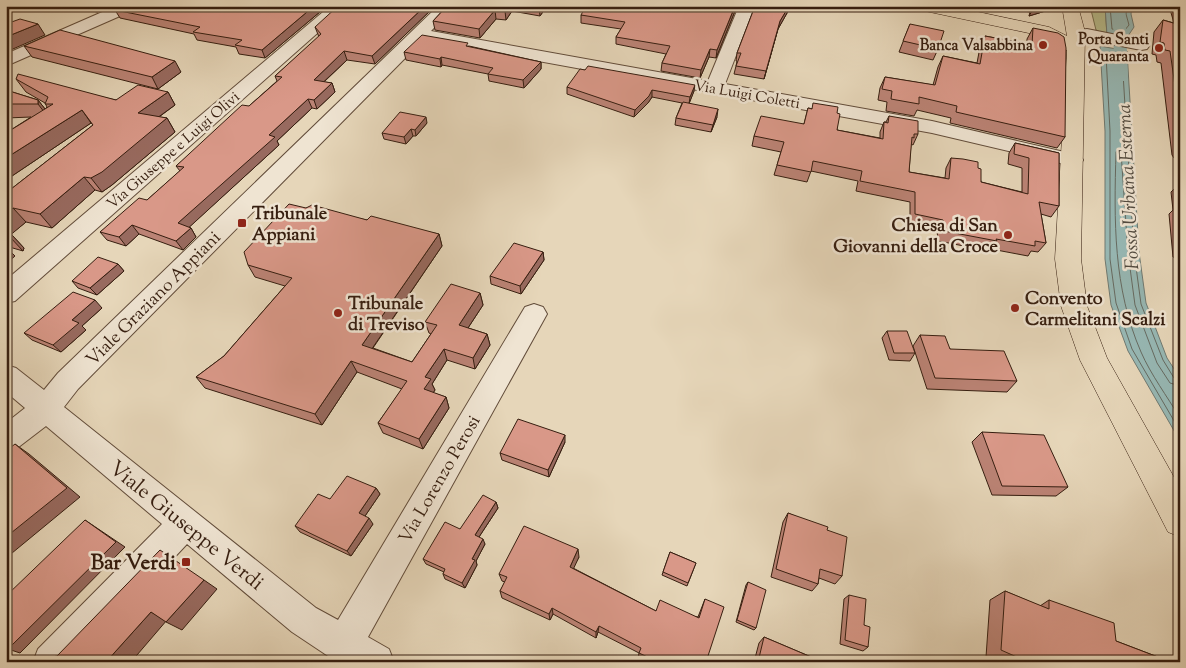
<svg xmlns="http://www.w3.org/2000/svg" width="1186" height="668" font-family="'Sorts Mill Goudy',serif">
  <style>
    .green { fill: #b8bd8d; stroke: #776e4e }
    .water { fill: #97b8b4; stroke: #707a72 }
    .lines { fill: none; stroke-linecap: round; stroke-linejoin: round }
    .shore { stroke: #666b62; stroke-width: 1 }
    .canal { fill: #97b8b4; fill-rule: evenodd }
    .minor-casing { stroke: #624c3a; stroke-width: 2 }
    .major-casing { stroke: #361e10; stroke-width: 1 }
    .minor { fill: #efe4d2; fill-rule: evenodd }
    .major { fill: #e6d6b9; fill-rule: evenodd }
    .wall { fill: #bb8375; stroke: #361e10 }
    .shaded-wall { fill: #986a5f; stroke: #361e10 }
    .building { fill: #d99888; stroke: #361e10 }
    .poi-dot { fill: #8f2418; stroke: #efe4d2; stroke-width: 2 }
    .labels { text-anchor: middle; stroke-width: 5; stroke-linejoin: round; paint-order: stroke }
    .far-poi-label { font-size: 15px; font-weight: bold; fill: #361e10; stroke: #efe4d2; text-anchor: end }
    .far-street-label { font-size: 15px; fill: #361e10; stroke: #efe4d2 }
    .poi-label { font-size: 18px; font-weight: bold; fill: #361e10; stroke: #efe4d2; text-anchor: start }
    .street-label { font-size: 18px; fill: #361e10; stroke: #efe4d2 }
    .water-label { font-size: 19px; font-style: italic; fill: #534c41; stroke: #efe4d2 }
    .near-street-label { font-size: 21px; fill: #361e10; stroke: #efe4d2 }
    .near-poi-label { font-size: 21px; font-weight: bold; fill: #361e10; stroke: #efe4d2; text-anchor: end }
  </style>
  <rect width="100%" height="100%" fill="#e6d6b9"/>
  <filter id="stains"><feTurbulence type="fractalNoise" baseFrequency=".004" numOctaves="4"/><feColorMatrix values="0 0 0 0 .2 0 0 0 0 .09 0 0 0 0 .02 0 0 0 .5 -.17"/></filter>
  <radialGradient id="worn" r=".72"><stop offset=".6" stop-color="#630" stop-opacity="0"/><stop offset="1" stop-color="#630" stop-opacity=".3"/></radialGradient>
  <path class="green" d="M1090,6H1105L1107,35L1096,30Z"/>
  <path class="water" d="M1105,6H1132L1131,14L1134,27L1128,36L1107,35Z
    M1100,46L1127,51L1139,252L1146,303L1167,358L1180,378V441L1128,351L1111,305L1105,259V131Z"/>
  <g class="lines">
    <path class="shore" d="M1110,6L1112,29L1124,31L1129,25L1126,14L1127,6
      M1180,380L1174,378L1163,360L1141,304L1134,252L1122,57L1108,53L1106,55L1110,131V259L1116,303L1132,349L1180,431
      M1180,386L1170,383L1157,363L1135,305L1128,253L1121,152L1118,149L1116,152C1114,220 1113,288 1141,352C1151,375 1167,396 1180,418"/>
    <path class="canal" d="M1113,6H1125L1128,78L1126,81H1116L1114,78Z"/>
    <g class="minor-casing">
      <path id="minor" d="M116,6H138L136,9L6,66V54Z
        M330,6H348L15,301L6,303V280Z
        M438,6H455L431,31L708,81L739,6H755L725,84L932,121L1073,154L1080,155L1083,160L1080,165L1073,166L932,133L423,40L78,389L64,407L316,608L338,620L525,307L534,304L543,307L547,314L368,637L389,649L394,662H341L331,658L292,632L187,544L76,662H33L38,649L162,524L46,426L16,449L6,453V423L25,408L6,392V365L16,368L44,390L58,373Z
        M1087,29L1147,41L1150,45L1147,49L1141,50L1081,38L1079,34L1081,30Z"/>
    </g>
    <g class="major-casing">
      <path id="major" d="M917,6H950L1049,27L1067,36L1062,6H1078L1085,32L1081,259L1087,306L1107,358L1180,488V537L1168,532L1080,360L1061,306L1055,259L1067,50C1057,48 1048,39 1038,35L925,11L919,10Z"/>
    </g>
    <use href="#minor" class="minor"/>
    <use href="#major" class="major"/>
  </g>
  <path class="wall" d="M77,6H111L97,12L79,8Z
    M327,6L265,58L239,54L236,47L197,40L194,34L120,18L115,10Z
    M435,6L375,64L347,60L324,82L332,83L335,92L317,109L312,108L277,141L279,145L189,227L191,228L196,237L183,250L139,234L126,246L107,240L100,232L147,200L180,171L176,166L249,106L277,81L275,76L319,37L315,27Z
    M447,6H547L540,16L512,11L506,20L496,19L480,38L435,30L433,21Z
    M737,6L716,58L709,57L700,78L661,71L662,63L666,54L616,44V37L621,29L581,23V15Z
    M755,6H791L778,29L764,79L734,74L736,66L737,61H736L737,53Z
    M993,6H1053L1052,9L1029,16L1030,12Z
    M1169,6H1180V159L1174,158L1172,155L1161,63L1157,62L1156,55L1152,54L1154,32L1163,20L1174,23Z
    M910,24L938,49L933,60L899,52Z
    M1033,28L1065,137L1057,148L950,123L951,118L917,110L914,116L886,111L887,102L878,100L880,88L885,77L933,85L938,67L943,56L977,63L980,47L985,36L1027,44V39Z
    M24,46L181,72L158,89L32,57Z
    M469,46L541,62V69L524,88L489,81L488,74L442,65L441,67L406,60L404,52Z
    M16,79L116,100L168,92L175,105L159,117L167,118L175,132L112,185L102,192L95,190L52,228L26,222L11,234L24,248L23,251L6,246V193L93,125L91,123L6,180V133L31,117L6,118V90L38,100L45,109L47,107L45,103L26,92Z
    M567,87L694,91L689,103L717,117L711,132L675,125L676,118L682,103L652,97L648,103L634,117L567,94Z
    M808,108L837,113V130L880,138V132L884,122H886L889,116L918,134L913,145L911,144L909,172L945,178L946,168L951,158L978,168L981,182L1022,192V168L1008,164L1009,153L1015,143L1059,153V206L1051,217L1041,214L1046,243L1038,252L1031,251L1028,256L991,249L990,251L938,241L937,230L910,224V202L856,191L858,181L811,171L807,182L774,175L781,152L752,146L754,136L804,124Z
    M427,123L416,136H413L406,144L384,139L382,133Z
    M1180,183V283L1178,259L1173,257L1169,214L1173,210L1171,192Z
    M306,208L367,220L439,234L442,246L373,348L412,362L431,334L429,333L425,322L480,293L483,305L468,328L487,334L490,345L475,369L447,360L432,384L435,390L433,393L446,397L449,408L423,449L383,433L378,423L402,389L357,372L322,425L205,388L196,377L224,356L285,286L255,277L248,265Z
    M543,252L544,260L521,294L491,284L490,276Z
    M118,264L124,271L97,295L78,288L72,281Z
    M102,308L82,326L86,330L61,352L32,340L24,333Z
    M887,331L915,353L910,361L889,360L882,338Z
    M920,335L950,349L1017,381L1007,392L927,389L913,346Z
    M982,432L1068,487L1056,496L992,495L972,442Z
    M565,442L549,477L502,460L500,453Z
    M376,488L380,494L365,516L373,524L351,556L300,532L295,526L330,499Z
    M496,502L498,508L479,537L485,544L476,561L477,565L465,588L445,579L443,574L444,572L426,564L423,559L460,529Z
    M788,513L827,530L842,576L835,584L819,578L818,584L812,591L771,577L783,522Z
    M670,552L696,563L687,586L662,575Z
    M579,557L573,568L656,611L698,617L705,599L706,662H646L638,658L639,653L598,632L596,638L553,614L550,620L502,598L500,591L505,582L502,581L499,574Z
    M748,582L756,628L754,630L736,622L746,585Z
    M1005,591L1040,606L1049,600L1116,641L1171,662H996L986,657L990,600Z
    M849,595L864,625L868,647L863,651L840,644L844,599Z
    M764,637L823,662H754L759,643Z"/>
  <path class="shaded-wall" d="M93,6H111L97,12Z
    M314,6H327L265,58L262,50Z
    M425,6H435L375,64L372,56Z
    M509,6H511L512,11L506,20L505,11Z
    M540,6H547L540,16L539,7Z
    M735,6H737L716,58L717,50Z
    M789,6H791L778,29L764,79L780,21Z
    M1035,6H1053L1052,9L1029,16Z
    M495,10L496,19L480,38L479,29Z
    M38,24L45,35L6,52V37Z
    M710,49L709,57L700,78L701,70Z
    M344,51L347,60L317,88L314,80Z
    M441,57L442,65L441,67L440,59Z
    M175,61L181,72L158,89L152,77Z
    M541,62V69L524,88L523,80Z
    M332,83L335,92L317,109L314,100Z
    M695,85L694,91L689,104L690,97Z
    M652,90V97L648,103L634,117L635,110Z
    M168,92L175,105L146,126L138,113Z
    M308,99L312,108L277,141L279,145L184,232L178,223L269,135Z
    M38,100L49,114L48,117L38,104Z
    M718,109L717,117L711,132L713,125Z
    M82,110L91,123L6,180V158Z
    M426,117L427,123L416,136L415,130Z
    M167,118L175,132L112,185L102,192L91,178Z
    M411,129L413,136L406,144L404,137Z
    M84,177L95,190L52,228L40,214Z
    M13,208L26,222L8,237L6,235V214Z
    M132,225L139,234L126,246L119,237Z
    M191,228L196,237L183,250L176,241Z
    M11,234L24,248L23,251L10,237Z
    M439,234L442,246L367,356L362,345Z
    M6,247L15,256L6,264Z
    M543,252L544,260L521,294L520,286Z
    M118,264L124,271L97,295L90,288Z
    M480,293L483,305L462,337L459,325Z
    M95,300L102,308L82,326L86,330L61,352L53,345L72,320Z
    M487,334L490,345L475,369L473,358Z
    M444,349L447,360L432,384L435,390L428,400L424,389L425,377Z
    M351,361L357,372L322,425L315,414Z
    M446,397L449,408L423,449L419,439Z
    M565,435V442L549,477L548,470Z
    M15,444L29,454L80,497L6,558V537Z
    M376,488L380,494L363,519L359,513Z
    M496,502L498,508L477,540L475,535Z
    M369,518L373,524L351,556L347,551Z
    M85,520L125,547L20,653L8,649Z
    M483,539L485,544L476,561L477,565L465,588L462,583L472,559Z
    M578,549L579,557L571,574L570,567Z
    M204,580L217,589L182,630L166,622Z
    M552,608L553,614L550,620L549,614Z
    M151,612L167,620L131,662H106Z
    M599,626L598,632L596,638V632Z"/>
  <path class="building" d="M123,6H314L262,50L235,45L242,40L193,32L200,27L115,10Z
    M338,6H425L372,56L344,51L314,80L332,83L314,100L308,99L269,135L275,137L178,223L191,228L176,241L132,225L119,237L100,232L139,198L147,200L184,167L176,166L242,105L249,106L282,77L275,76L321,34L315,27Z
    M447,6H509L505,11L495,10L479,29L433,21Z
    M586,6H735L717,50L710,49L701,70L662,63L670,46L616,37L625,22L581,15Z
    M755,6H789L780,21L766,71L736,66L741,53H737Z
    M20,19L38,24L6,37V24Z
    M1163,20L1180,25V34L1175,39L1180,46V121L1170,51L1165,50L1164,43L1160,42Z
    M910,24L944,31L938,49L903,41Z
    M1033,28L1058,33L1064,37L1066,48L1065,137L956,112L957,106L919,97V104L891,99L892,91L882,89L885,77L935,85L943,56L980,64L985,36L1032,45Z
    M60,30L175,61L152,77L24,46Z
    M422,35L468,43L466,46L541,62L523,80L488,74L493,68L441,57L440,59L404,52Z
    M588,66L695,85L690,97L652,90L649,96L635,110L567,87L580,69L585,70Z
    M18,74L116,100L138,85L168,92L138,113L167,118L102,172L91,178L84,177L40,214L13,208L6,214V193L93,125L82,110L6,158V133L53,104H45L48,97L16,79Z
    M6,90L38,100V104H6Z
    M683,102L718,109L713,125L676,118Z
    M813,103L838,107L837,113L840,114L837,130L883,139L884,122L888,123L889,116L918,121V134H914V138L912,137L909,172L949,179L951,158L963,159L978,162V168L981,169V182L1028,194L1029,158L1014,154L1015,143L1059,153V206L1039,202L1046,243L1035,241V246L996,239L997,241L944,231L943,220L915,214V192L860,181L862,171L813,161L811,172L777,165L784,142L754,136L761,116L804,124L808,108L812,109Z
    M400,112L426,117L415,130L411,129L404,137L382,133Z
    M289,204L306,208L312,205L367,220L371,216L439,234L362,345L412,362L437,325L425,322L451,284L480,293L459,325L487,334L473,358L444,349L425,377L431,379L424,389L446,397L419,439L378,423L407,381L351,361L315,414L196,377L224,356L292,278L248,265L244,252Z
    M6,231L11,234L10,237L6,236Z
    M514,243L543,252L520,286L490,276Z
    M98,257L118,264L90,288L72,281Z
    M73,292L95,300L72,320L79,323L53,345L24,333Z
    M887,331H907L915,353H894Z
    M920,335L945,336L950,349L1004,351L1017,381L935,378Z
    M518,419L565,435L548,470L500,453Z
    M982,432L1044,435L1068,487L1002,486Z
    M15,444L67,488L6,537V451Z
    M347,476L376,488L359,513L369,518L347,551L295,526L318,494L330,499Z
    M483,495L496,502L475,535L483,539L472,559L475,560L462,583L443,574L445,569L423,559L445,522L460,529Z
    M788,513L828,527L827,530L847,537L842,576L820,569L818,584L776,569Z
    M85,520L116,542L8,649L6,648V596Z
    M524,526L578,549L570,567L656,611L660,600L699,618L705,599L724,607L706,662H658L639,653L641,648L599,626L596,632L552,608L549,614L500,591L507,577L499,574Z
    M160,550L204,580L166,622L151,612L106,662H47L52,657L57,656Z
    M670,552L696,563L688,583L663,572Z
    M748,582L766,590L756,628L737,620Z
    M1005,591L1049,609V600L1114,623L1116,641L1171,662H1028L1001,650Z
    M849,595L866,599L864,625L870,627L868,647L845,640Z
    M764,637L823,662H758Z"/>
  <g class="poi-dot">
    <circle cx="1043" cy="45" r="5"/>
    <circle cx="1159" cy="48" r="5"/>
    <rect x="237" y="218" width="10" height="10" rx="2.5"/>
    <circle cx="1008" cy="235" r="5"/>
    <circle cx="1015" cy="308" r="5"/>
    <circle cx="338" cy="313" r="5"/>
    <rect x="181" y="557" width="10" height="10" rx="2.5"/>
  </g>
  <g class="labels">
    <g class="far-poi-label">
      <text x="1149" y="44">Porta Santi<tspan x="1149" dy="17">Quaranta</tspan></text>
      <text x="1033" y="50">Banca Valsabbina</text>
    </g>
    <g class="far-street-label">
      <text transform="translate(747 94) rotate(10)" y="5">Via Luigi Coletti</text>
      <text transform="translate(173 150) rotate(-41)" y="5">Via Giuseppe e Luigi Olivi</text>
    </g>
    <g class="poi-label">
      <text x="252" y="219">Tribunale<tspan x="252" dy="21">Appiani</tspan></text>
      <text x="998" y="231" text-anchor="end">Chiesa di San<tspan x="998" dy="21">Giovanni della Croce</tspan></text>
      <text x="1025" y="304">Convento<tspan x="1025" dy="21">Carmelitani Scalzi</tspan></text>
      <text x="348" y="309">Tribunale<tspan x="348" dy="21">di Treviso</tspan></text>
    </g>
    <g class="street-label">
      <text transform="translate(153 298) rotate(-45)" y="6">Viale Graziano Appiani</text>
      <text transform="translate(439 479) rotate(-60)" y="6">Via Lorenzo Perosi</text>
    </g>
    <g class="water-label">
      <text transform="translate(1127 187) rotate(-93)" y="7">Fossa Urbana Esterna</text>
    </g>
    <g class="near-street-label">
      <text transform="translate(187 525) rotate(39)" y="7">Viale Giuseppe Verdi</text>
    </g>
    <g class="near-poi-label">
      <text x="176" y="569">Bar Verdi</text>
    </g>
  </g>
  <rect width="1186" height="668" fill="none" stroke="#e6d6b9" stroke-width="25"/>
  <rect x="8" y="8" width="1171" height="653" fill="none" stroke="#361e10" stroke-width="2.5"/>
  <rect x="12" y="12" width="1161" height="643" fill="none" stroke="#361e10"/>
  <rect width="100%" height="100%" filter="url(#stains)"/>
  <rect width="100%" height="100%" fill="url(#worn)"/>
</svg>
